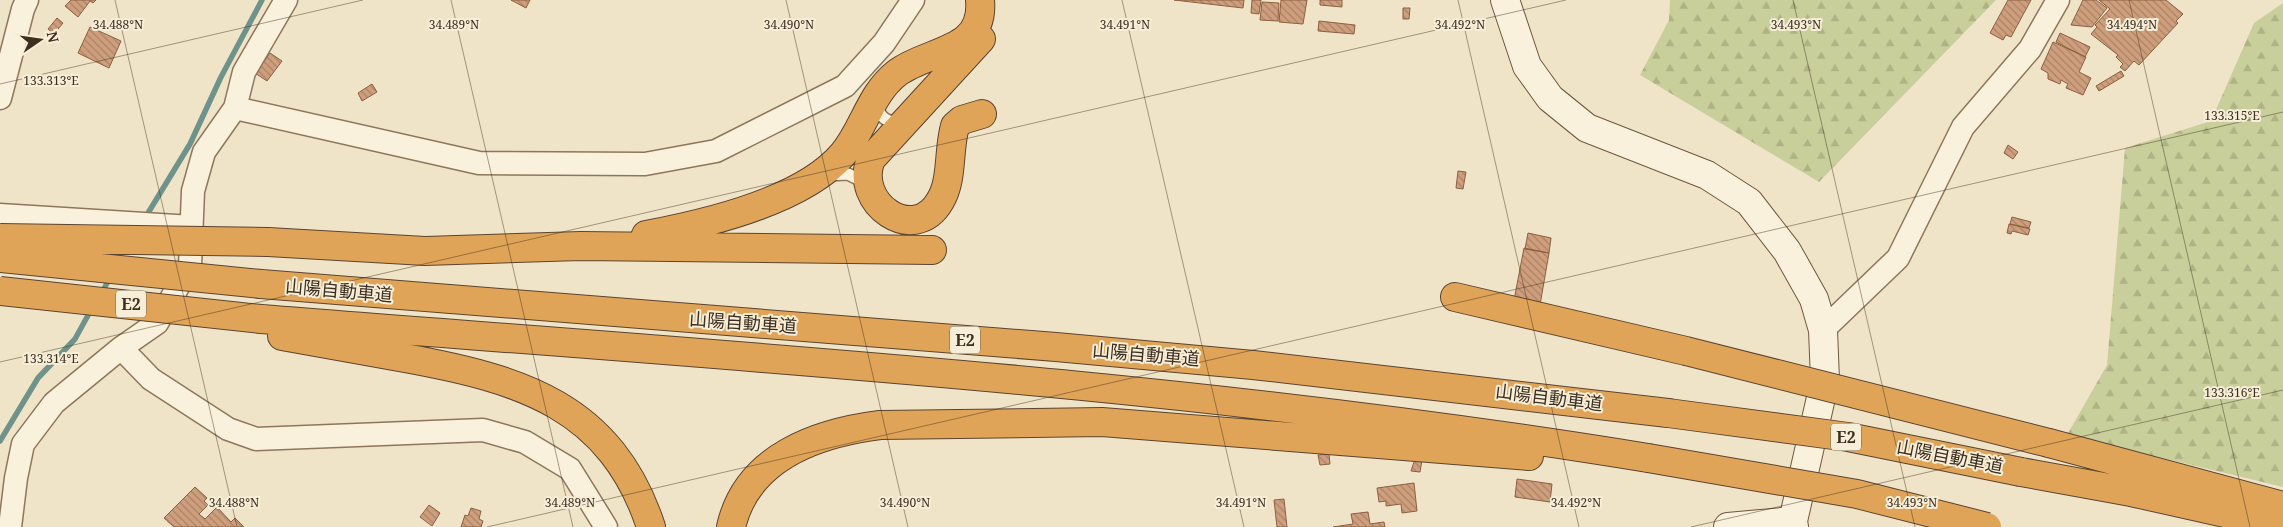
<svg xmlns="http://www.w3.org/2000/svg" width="2283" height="527" font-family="'Noto Serif','Noto Sans JP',serif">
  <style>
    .forest { fill: url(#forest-firs) }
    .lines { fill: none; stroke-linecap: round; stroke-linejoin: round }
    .stream { stroke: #6f938a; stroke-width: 5.5 }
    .building { fill: url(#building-back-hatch); stroke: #8d5f41 }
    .lane-casing { stroke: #8d765c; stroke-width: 14 }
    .street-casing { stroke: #8d765c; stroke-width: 25 }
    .secondary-casing { stroke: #6f573f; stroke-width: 30 }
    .highway-casing { stroke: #5b4430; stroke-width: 30 }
    .lane { stroke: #faf1dc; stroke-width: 11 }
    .street { stroke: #faf1dc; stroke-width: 22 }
    .secondary { stroke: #faf1dc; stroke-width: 28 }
    .highway { stroke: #e0a458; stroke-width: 28 }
    .highway-bridge-casing { stroke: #5b4430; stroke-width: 30; stroke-linecap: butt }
    .highway-bridge { stroke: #e0a458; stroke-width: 28 }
    .ticks { fill: none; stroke: #3d2e20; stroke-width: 1; stroke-opacity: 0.45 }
    .labels { text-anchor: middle; stroke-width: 4; stroke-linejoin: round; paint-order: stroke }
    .shield { fill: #f7eed8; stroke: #756857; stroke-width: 1 }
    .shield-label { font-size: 16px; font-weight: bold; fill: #3d2e20 }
    .street-label { font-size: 18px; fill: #3d2e20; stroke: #f7eed8 }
    .ticks-label { font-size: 12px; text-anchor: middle; fill: #3d2e20; stroke: #f7eed8; stroke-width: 4; stroke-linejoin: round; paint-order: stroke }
  </style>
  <defs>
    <pattern id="forest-firs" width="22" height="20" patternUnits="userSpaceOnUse" patternTransform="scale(1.25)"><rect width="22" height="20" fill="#c9cf9b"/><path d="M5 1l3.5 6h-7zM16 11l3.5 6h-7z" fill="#aeb285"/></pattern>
    <pattern id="building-back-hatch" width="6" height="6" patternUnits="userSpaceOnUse" patternTransform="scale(1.25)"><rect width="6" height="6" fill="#cf9f7d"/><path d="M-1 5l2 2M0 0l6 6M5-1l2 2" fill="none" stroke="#a98266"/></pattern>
  </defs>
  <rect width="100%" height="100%" fill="#f0e4c8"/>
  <path class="forest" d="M1670,0H1996L1819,182L1640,75L1669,20Z
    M2283,3V487L2067,435L2107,365L2125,148L2211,121L2254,23Z"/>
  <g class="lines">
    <path class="stream" d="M145,218L190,144L221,77L262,0
      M101,294L111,276
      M0,441L38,378L75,339L92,308"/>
  </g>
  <path class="building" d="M71,0H96L93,3L90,1L78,17L65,6Z
    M511,0H530L526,8Z
    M1174,0H1244L1243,8Z
    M1252,0H1261L1259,14L1251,13Z
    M1281,0H1307L1303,24L1279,22Z
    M1320,0H1342V7L1320,5Z
    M2008,0H2031L2011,37L2006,35L2003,40L1990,33Z
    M2083,0H2096L2107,8L2092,27L2071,25Z
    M2099,0H2166L2183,14L2176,21L2178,23L2139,65L2134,61L2125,71L2120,67L2123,64L2116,57L2118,55L2091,34L2097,27L2095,25L2110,9Z
    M1262,2L1279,3L1278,21L1260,20Z
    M1403,8H1410L1409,19H1403Z
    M57,18L63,23L54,34L48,29Z
    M1319,21L1355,25L1354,34L1318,31Z
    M90,27L121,41L109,68L78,53Z
    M2060,33L2090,47L2085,57L2056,42Z
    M2053,42L2086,57L2079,72L2091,78L2083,95L2066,88L2068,84L2061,80L2060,84L2048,79V73L2041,69Z
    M270,53L282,61L267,81L255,73Z
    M2121,71L2124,76L2099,91L2096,86Z
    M372,84L377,92L362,101L358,93Z
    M2008,145L2018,152L2013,159L2004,153Z
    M1458,171L1466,172L1463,189L1456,188Z
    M2012,217L2031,222L2029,228L2010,224Z
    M2009,224L2030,229L2028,235L2012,231L2011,234L2007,233Z
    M1528,233L1551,238L1549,253L1525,249Z
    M1524,248L1549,253L1540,305L1514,300Z
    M1329,454L1330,464L1320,465L1318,455Z
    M1415,459L1422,460L1420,472L1411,471Z
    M1517,479L1552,484L1550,502L1515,497Z
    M1414,483L1417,511L1402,513L1401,504L1386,506V501L1379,502L1377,488Z
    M195,487L207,498L204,501L208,505L199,514L205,519L217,507L231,522L235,518L244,527H174L164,518Z
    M1284,499L1287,527H1277L1274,500Z
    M429,505L440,513L432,526L420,517Z
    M471,508L481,511L479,519L483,521L481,527H461L465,515L468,516Z
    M1368,512L1370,524L1384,522L1385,527H1333L1353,524L1351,514Z"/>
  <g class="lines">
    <g class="lane-casing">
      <path id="lane" d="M877,102C878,117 887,124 901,121
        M827,175L848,174L866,183"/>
    </g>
    <g class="street-casing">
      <path id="street" d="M0,98L23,9L27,0
        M235,108L479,163L645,164L716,151L845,86L884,43L913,0
        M0,215L192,227
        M1823,330L1898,258L1963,127L2030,49L2058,0
        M121,348L151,379L228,429L256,439L483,430L525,442L570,469L606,527
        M10,527L16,478L23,444L54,403L121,348L157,323L190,266L193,191L204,152L235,108L244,72L286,0"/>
    </g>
    <g class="secondary-casing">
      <path id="secondary" d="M1505,0L1527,66L1550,98L1587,128L1707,175L1749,202L1787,251L1814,299L1823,330L1825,380L1793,521L1794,527
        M1728,527L1793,521"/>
    </g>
    <g class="highway-casing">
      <path id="highway" d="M981,39L871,159C853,203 914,246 940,201C953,180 948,150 955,126L962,120L982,114
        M646,235C705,224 803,201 843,154C864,129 870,94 897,73C929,49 985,53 980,0
        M268,242L425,251L581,246L932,250
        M261,284L1056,347L1253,365L1668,413
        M1455,297L1686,351
        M261,319C725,356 1189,383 1648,458
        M282,336C323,343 364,351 405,358C520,379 611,405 651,527
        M2049,443L2283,506
        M2021,472L2131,492L2283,526
        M731,527C747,457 817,433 880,425L1102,422L1529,456"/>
    </g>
    <use href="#lane" class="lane"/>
    <use href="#street" class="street"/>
    <use href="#secondary" class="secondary"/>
    <use href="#highway" class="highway"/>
    <g class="highway-bridge-casing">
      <path id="highway-bridge" d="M0,238L268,242
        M0,258L261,284
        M0,291L261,319
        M1686,351L2049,443
        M1668,413L1848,437L2021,472
        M1648,458L1857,494L1987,527"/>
    </g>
    <use href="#highway-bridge" class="highway-bridge"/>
  </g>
  <path class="ticks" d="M115,0L237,527M451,0L573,527M786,0L908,527M1122,0L1244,527M1458,0L1579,527M1793,0L1915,527M2129,0L2250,527M0,84L363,0M0,362L1566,0M487,527L2283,112M1691,527L2283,390"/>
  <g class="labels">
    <g class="shield">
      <rect x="116" y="290.5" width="30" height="27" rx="4"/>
      <rect x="950" y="326.5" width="30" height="27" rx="4"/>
      <rect x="1831" y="423.5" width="30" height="27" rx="4"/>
    </g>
    <g class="shield-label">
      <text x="131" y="310">E2</text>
      <text x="965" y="346">E2</text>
      <text x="1846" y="443">E2</text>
    </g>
    <g class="street-label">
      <text transform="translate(339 291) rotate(5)" y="6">山陽自動車道</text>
      <text transform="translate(743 323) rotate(4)" y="6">山陽自動車道</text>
      <text transform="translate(1146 355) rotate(5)" y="6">山陽自動車道</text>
      <text transform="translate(1549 398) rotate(7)" y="6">山陽自動車道</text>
      <text transform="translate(1950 457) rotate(11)" y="6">山陽自動車道</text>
    </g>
  </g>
  <g class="ticks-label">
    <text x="118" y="29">34.488°N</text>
    <text x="454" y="29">34.489°N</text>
    <text x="789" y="29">34.490°N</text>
    <text x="1125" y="29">34.491°N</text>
    <text x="1460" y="29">34.492°N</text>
    <text x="1796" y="29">34.493°N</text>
    <text x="2132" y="29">34.494°N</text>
    <text x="51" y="85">133.313°E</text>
    <text x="2232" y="120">133.315°E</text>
    <text x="51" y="363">133.314°E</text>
    <text x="2232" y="397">133.316°E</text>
    <text x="234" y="507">34.488°N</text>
    <text x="570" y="507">34.489°N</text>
    <text x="905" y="507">34.490°N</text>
    <text x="1241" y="507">34.491°N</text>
    <text x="1576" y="507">34.492°N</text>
    <text x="1912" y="507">34.493°N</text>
  </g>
  <g transform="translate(40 40) rotate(77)" stroke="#f7eed8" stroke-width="4" paint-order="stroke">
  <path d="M0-4L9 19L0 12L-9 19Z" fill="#3d2e20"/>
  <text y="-8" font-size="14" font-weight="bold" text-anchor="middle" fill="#3d2e20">N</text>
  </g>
</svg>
